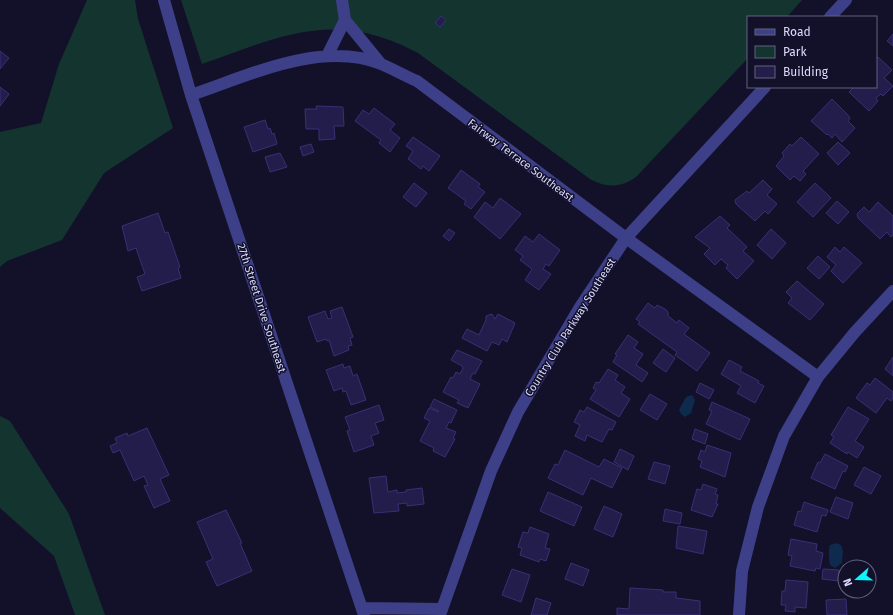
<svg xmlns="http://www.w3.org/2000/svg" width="893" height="615" font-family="'Fira Sans',sans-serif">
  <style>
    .green { fill: #143430 }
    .water { fill: #0e2a4d }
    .building { fill: #231d4b; stroke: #383076 }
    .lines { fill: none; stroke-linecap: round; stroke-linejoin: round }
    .minor { stroke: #3d4088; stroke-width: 12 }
    .labels { text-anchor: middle; stroke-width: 3; stroke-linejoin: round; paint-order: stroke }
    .street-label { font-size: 11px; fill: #dcdbfe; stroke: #13112a }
  </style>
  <rect width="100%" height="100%" fill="#13112a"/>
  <path class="green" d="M87,0H135L138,19L173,128L104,173L62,240L7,261L0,267V132L41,123L59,64Z
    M181,0H802L787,17H748V58L636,177C621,188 605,188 590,179L418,53C336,9 283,35 202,64Z
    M0,416L10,421L69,514L105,615H75L54,556L0,508Z"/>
  <path class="water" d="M692,395L695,400L691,413L685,417L681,414L679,410L686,397Z
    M836,543L841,545L843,551L842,563L835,568L830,565C829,560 828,549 830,545Z"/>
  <path class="building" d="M441,16L446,20L440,27L435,23Z
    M893,34V46L887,41Z
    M0,51L9,58L0,69Z
    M878,57L892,70L884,78L893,86L883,96L881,94L876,98L878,101L869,111L849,92L854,87H876V59Z
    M0,87L9,94L0,106Z
    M832,99L847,114L850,118L848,121L855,128L842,142L835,134L832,138L828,134L827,135L811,121Z
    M316,106L343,107L344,126H334L335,139L319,140V129H306L305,109H317Z
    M374,108L395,124L390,130L400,138L390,152L379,143L381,140L355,121L363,110L369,114Z
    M265,120L268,129L270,128L272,134L274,133L277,144L253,152L244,127Z
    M413,137L440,156L429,171L423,166L421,169L408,159L413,151L406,146Z
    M801,137L819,154L803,171L806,174L800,181L794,176L790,180L776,166L784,156L782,153L790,144L792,146Z
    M838,142L850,153L838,165L827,153Z
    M311,144L314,152L303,156L300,147Z
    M280,153L287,167L270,172L265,157Z
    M461,170L480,184L478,187L485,192L471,209L464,204L466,201L448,188Z
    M763,180L772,189L767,195L777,204L768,214L765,211L755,221L736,204L735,200L747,191L749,193Z
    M414,183L427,193L416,207L403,197Z
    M815,183L831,198L813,217L797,202Z
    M500,198L521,214L500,239L474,217L485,202L493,208Z
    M837,201L849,212L838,224L826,213Z
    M878,202L893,216V235L891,237L887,232L880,239L858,218L857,214L864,207L869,212Z
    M158,213L165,233L168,232L180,267L178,268L181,278L142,291L137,277L145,274L136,248L128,251L122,226Z
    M720,216L730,225L727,228L747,247L743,251L754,261L737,279L726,268L728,265L721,259L715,265L704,254L710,248L695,237Z
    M449,229L455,233L449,241L443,236Z
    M771,229L786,243L772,259L757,245Z
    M539,234L560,250L549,266L546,264L543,269L551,274L539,290L525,280L532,269L520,260L523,256L515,250L525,236L533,242Z
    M835,247L840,252L844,247L862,263L843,283L831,271L836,265L827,257Z
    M818,256L830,267L819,279L807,268Z
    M797,281L824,304L810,320L788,303L792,298L786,292Z
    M648,303L655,308L657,305L665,309L668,312V316L677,323L679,320L689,328L684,334L710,353L697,371L675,355L677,352L638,324L640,322L636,319Z
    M342,307L353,337L350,338L352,345L348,346L349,350L334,356L329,340L327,341L326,339L317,342L308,317L325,311L328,319L332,318L330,311Z
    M492,314L495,319L498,314L515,323L507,342L502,339L499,345L492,342L487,351L462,338L467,329L479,335L486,320V316Z
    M628,335L638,342L634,348L643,354L636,365L648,373L642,382L613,362L617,355L615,354Z
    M663,349L675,358L666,372L653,363Z
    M457,350L482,361L475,374L473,373L470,379L480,384L468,408L457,403L459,400L443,392L451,377L453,378L456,372L460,374L463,368L462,366L451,360Z
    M893,357V376L885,369Z
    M729,360L742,367L740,371L759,381L758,383L764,386L755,403L737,393L741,386L721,374Z
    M343,364L344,368L350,366L353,376L357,374L366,400L351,405L346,391L343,392L342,388L334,391L326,370Z
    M608,369L618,375L615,380L625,387L621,393L630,399L619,417L590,399L596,390L593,388L596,382L599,383Z
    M875,378L893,392V398L891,401L887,398L876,413L856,398L867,383L870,385Z
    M700,383L714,390L709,399L696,392Z
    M650,394L667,404L657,420L640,410Z
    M434,399L457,410L451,423L449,422L446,428L456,432L453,438L455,439L445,457L433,451L434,448L420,441L430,421L424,418L429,408L438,412L439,411L430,407Z
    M712,402L750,419L740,440L706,424L712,411L709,410Z
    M379,405L384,420L375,423L379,433L371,436L374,445L354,452L347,431L350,430L345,417Z
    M587,407L616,422L612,430L609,429L602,442L587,435L585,441L575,436L580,425L574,422L580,410L584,412Z
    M848,407L869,419L855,441L864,447L857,458L848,452L847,454L830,443L834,437L831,435Z
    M147,428L169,475L160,479L170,501L154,508L144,486L148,485L144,476L134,481L120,450L113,453L110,446L117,443L115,438L127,433L128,436Z
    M695,429L708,434L705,444L692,439Z
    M707,445L731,453L725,477L700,467L702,461L698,459L701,450L705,452Z
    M620,449L634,456L628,470L614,462Z
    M565,450L599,467L604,459L622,468L612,488L591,478L583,495L548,478L555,464L558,465Z
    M825,454L848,466L845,472L843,471L835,489L811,478L818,462L820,463Z
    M654,462L670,466L665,484L648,479Z
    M864,467L881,476L871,494L854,485Z
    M386,476L388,492L397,490V493L406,492V490L422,488L424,504L407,506V503L398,504L399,511L374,513L369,478Z
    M703,484L717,489L715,494L718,495L716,504H718L712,517L691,510L697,489L701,490Z
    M548,492L582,507L574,526L540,511Z
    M836,497L853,503L848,519L830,512Z
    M804,502L828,510L826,516L822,515L817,532L794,525L798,511L801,512Z
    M604,506L622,514L613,537L594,529Z
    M665,509L682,513L680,524L663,521Z
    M226,510L242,543H240L252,571L217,586L206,562L213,559L197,522Z
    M678,526L707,531L703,554L676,548Z
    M530,527L549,534L545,548L550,549L546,561L540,559L539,562L520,555L522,548L518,547L523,532L528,533Z
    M791,539L817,544L816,551L823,553L820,569L816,568L815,571L790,566L792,556L788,555Z
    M571,563L589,570L583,586L565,579Z
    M512,569L530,575L521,602L502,595Z
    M823,569L839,570V581L822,579Z
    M786,580L808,582L806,608L795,607V612L785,611L786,605H781L782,591H785Z
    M630,588L663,590V592H676V598L700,601V615H617V608L629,609Z
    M536,598L551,603L547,615H531Z
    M846,599L847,615H827L826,600Z"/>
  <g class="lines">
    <path class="minor" d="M164,0L191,95L364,615
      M342,0L345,20
      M830,17L846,0
      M327,56L345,20L381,64
      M191,95C248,76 321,40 381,64C393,69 405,76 417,81L626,238L818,377
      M362,608L442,609
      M440,615L491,471L518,412L580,307L626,238L765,87
      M739,615L742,571L758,507L784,436L818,377L855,332L893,291"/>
  </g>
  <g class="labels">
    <g class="street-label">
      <text transform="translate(521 160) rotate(37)" y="4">Fairway Terrace Southeast</text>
      <text transform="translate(262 308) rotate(72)" y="4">27th Street Drive Southeast</text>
      <text transform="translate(570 327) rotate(-58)" y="4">Country Club Parkway Southeast</text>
    </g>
  </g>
  <rect x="747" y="16" width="130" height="72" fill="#13112a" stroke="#63627f"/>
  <rect x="755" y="29" width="20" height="6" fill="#3d4088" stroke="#63627f"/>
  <text x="783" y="36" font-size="12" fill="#dcdbfe">Road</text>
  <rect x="755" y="46" width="20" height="12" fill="#143430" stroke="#63627f"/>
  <text x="783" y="56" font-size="12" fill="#dcdbfe">Park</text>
  <rect x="755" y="66" width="20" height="12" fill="#231d4b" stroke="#63627f"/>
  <text x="783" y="76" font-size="12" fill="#dcdbfe">Building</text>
  <g transform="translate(857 579) rotate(250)"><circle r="19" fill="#13112a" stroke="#63627f"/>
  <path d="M0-3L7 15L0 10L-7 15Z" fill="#0af6fc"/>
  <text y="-6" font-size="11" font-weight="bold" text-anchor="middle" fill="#dcdbfe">N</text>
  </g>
</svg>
